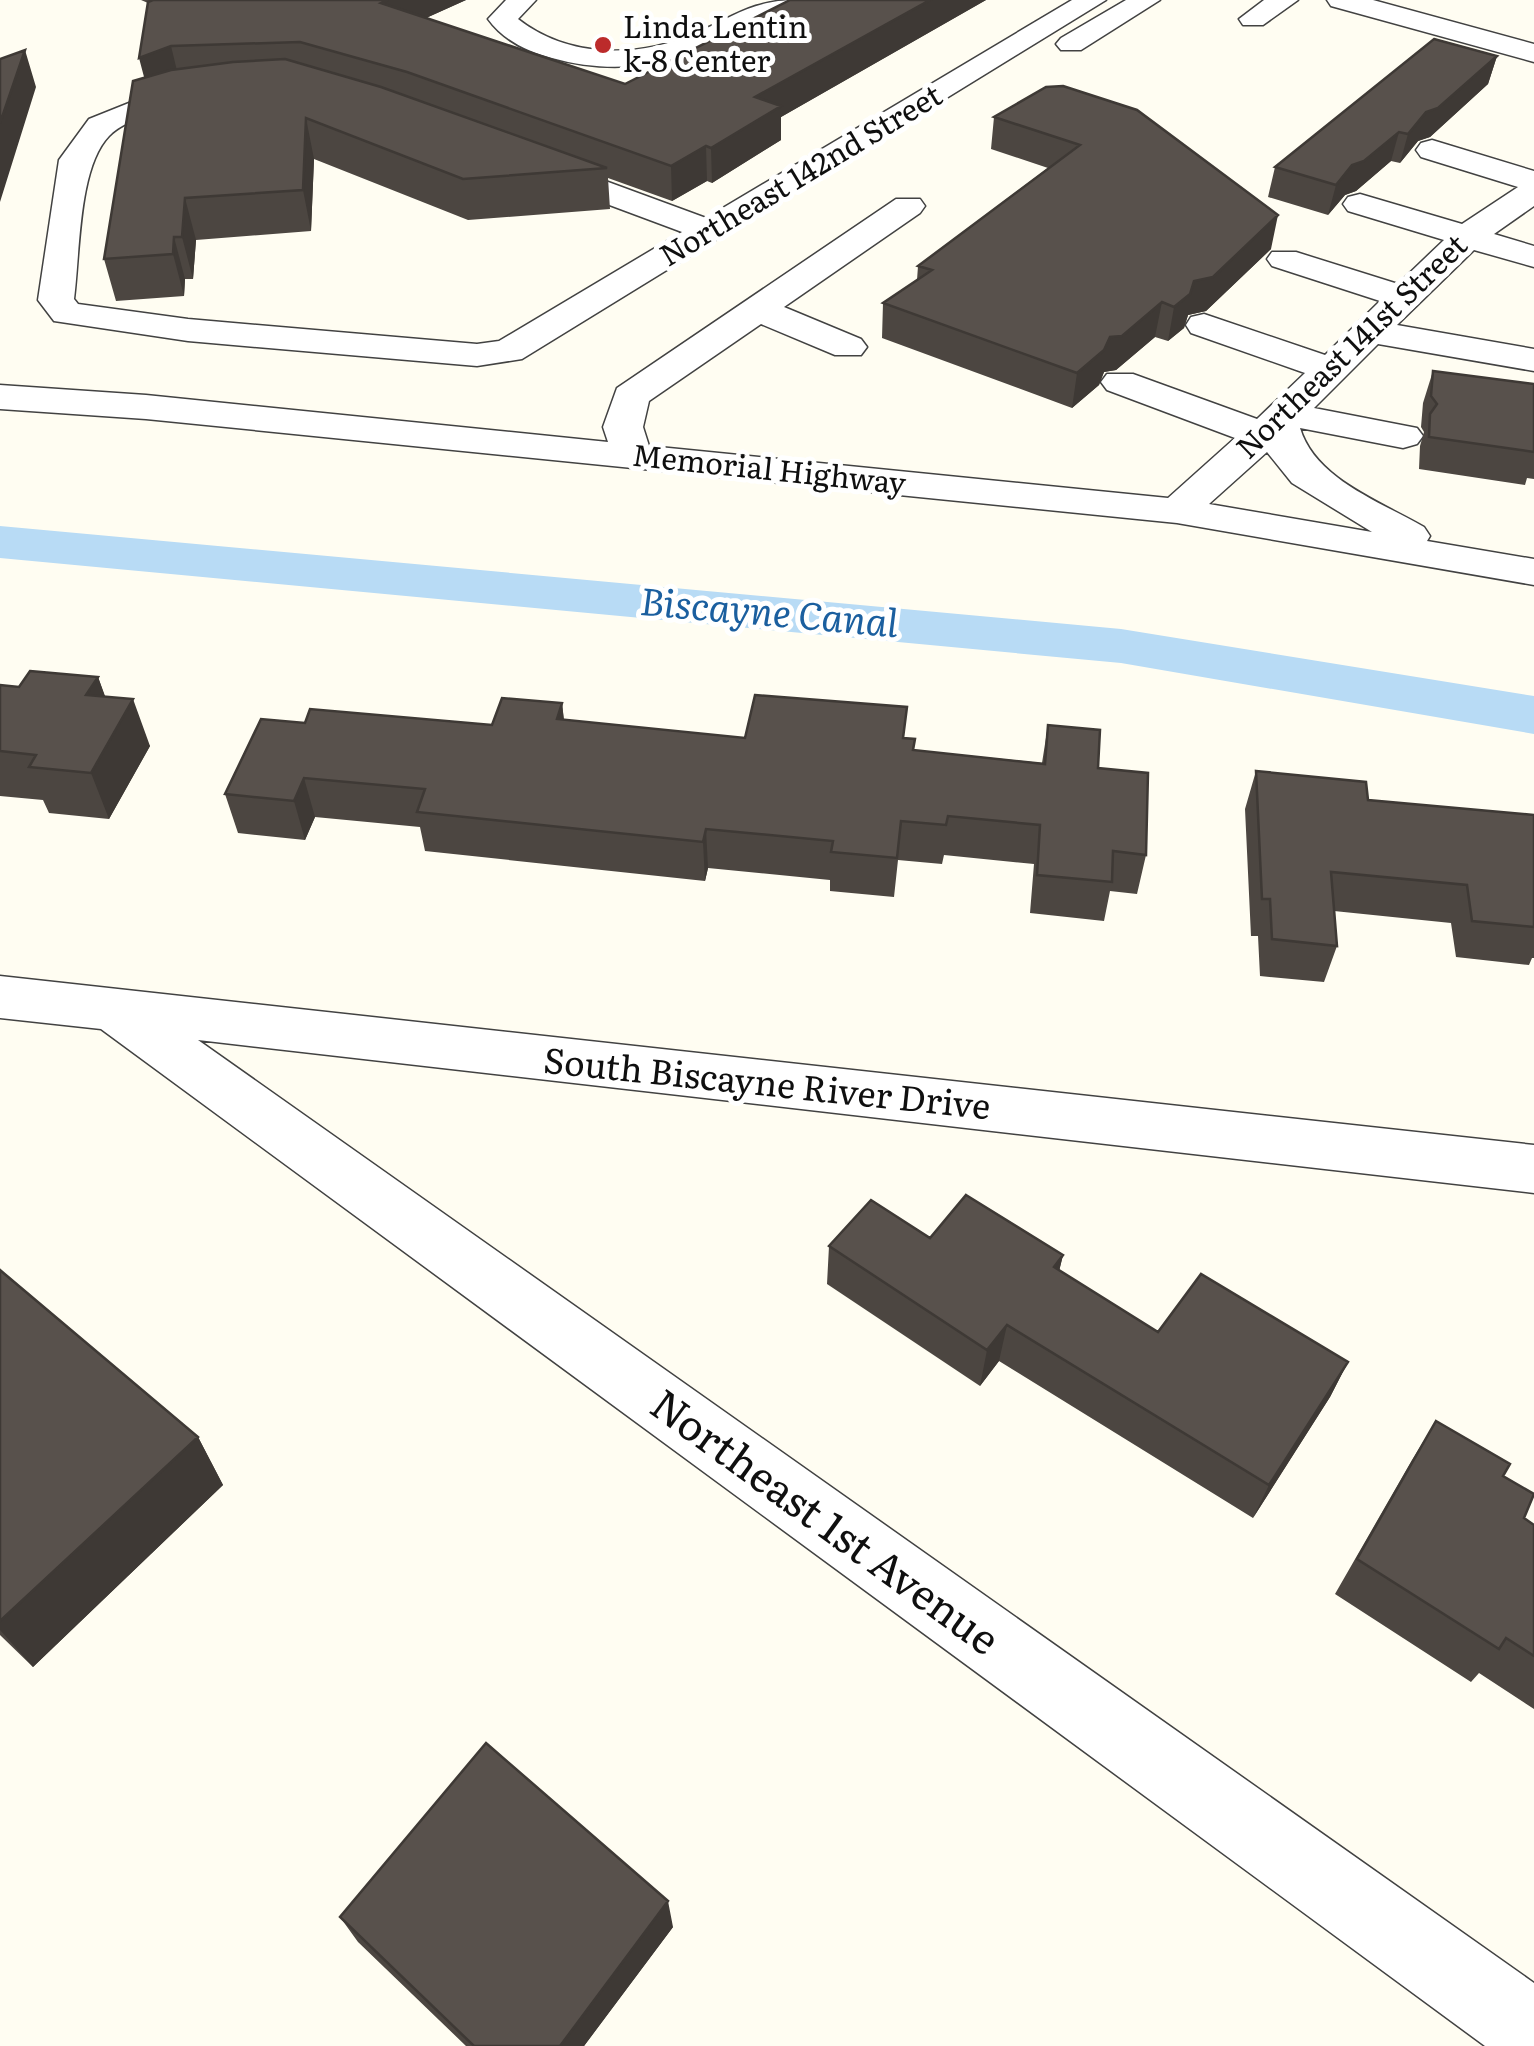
<svg xmlns="http://www.w3.org/2000/svg" width="1534" height="2046" font-family="Literata,serif">
  <style>
    .lines { fill: none; stroke-linecap: round; stroke-linejoin: round }
    .canal { fill: #b8dbf5; fill-rule: evenodd }
    .minor-casing { stroke: #424242; stroke-width: 3 }
    .minor { fill: #fff; fill-rule: evenodd }
    .wall { fill: #4c4641 }
    .shaded-wall { fill: #3e3935 }
    .building { fill: #58514c; stroke: #3e3935; stroke-width: 2.5 }
    .poi-dot { fill: #bc2b2b; stroke: #fff; stroke-width: 4 }
    .labels { text-anchor: middle; stroke-width: 10; stroke-linejoin: round; paint-order: stroke }
    .far-poi-label { font-size: 30px; fill: #0f0f0f; stroke: #fff; text-anchor: start }
    .far-street-label { font-size: 30px; fill: #0f0f0f; stroke: #fff }
    .street-label { font-size: 35px; fill: #0f0f0f; stroke: #fff }
    .water-label { font-size: 38px; font-style: italic; fill: #1b5f9f; stroke: #fff }
    .near-street-label { font-size: 42px; fill: #0f0f0f; stroke: #fff }
  </style>
  <rect width="100%" height="100%" fill="#fffdf2"/>
  <g class="lines">
    <path class="canal" d="M0,526L1121,629L1534,696V734L1121,663L0,558Z"/>
    <g class="minor-casing">
      <path id="minor" d="M506,0H536L518,19C569,59 639,58 696,33C735,16 753,0 797,0C787,13 766,20 752,28C687,62 624,78 552,58C528,52 503,40 488,19Z
        M1072,0H1106L522,359L477,366L188,341L54,321L38,300L59,160L89,119L179,83L198,82L213,91L209,97C183,104 128,116 109,136C78,168 80,254 74,299L78,304L188,319L477,344L499,341L682,232L529,175L524,168L529,161H551L706,218Z
        M1126,0H1160L1081,50H1061L1056,44L1061,38Z
        M1264,0H1298L1263,25H1243L1239,19Z
        M1327,0H1373L1534,44V62L1331,6Z
        M1432,140L1534,171V206L1494,234L1534,246V267L1474,250L1397,325L1534,349V371L1378,344L1314,408L1417,428L1423,436L1417,444L1403,448L1300,428C1315,479 1381,502 1424,527L1430,536L1427,541L1534,559V585L1177,523L146,419L0,409V385L146,395L608,442L603,427L617,388L896,199H920L925,206L920,213L784,307L861,339L867,347L861,355H835L761,324L649,401L643,427L649,446L1168,498L1235,438L1107,390L1101,382L1107,374H1133L1257,419L1305,373L1191,333L1186,325L1191,317L1204,314L1325,355L1380,301L1272,266L1267,259L1272,252H1296L1398,284L1444,240L1348,211L1343,204L1348,197L1360,194L1462,224L1518,187L1421,157L1416,150L1421,143ZM1267,452L1292,483L1372,532L1209,504Z
        M0,976L1534,1145V1193L198,1040L1534,1983V2046H1485L101,1029L0,1018Z"/>
    </g>
    <use href="#minor" class="minor"/>
  </g>
  <path class="wall" d="M141,0H466L426,18L625,84L790,0H986L781,117V140L712,183L707,181L672,201L608,178L610,209L468,220L314,159L311,231L196,240L193,279H185L184,296L116,301L104,259L144,78L148,3Z
    M1497,56L1488,84L1430,137L1418,141L1400,163L1391,161L1356,191L1345,195L1328,215L1268,197L1275,167Z
    M1046,87L1271,249L1206,311L1188,315L1184,328L1168,341L1155,337L1116,370L1104,372L1099,385L1072,408L882,338L883,303L917,280L918,266L1048,168L991,149L994,117Z
    M1433,371L1534,384V479L1527,478L1525,485L1419,469L1420,446L1424,432L1421,427L1423,403Z
    M98,677L105,697L150,746L109,819L49,813L43,800L0,796V685L19,687Z
    M562,703L564,720L745,738H905L914,750L1042,763L1048,725L1098,768L1146,855L1137,894L1110,891L1104,921L1030,913L1034,864L944,855L942,864L898,860L894,897L830,891V880L708,868L705,881L425,851L420,827L315,817L305,840L238,833L225,794L305,723L492,725Z
    M1256,771L1368,800L1534,815V958H1532L1529,965L1456,957L1451,923L1334,911L1337,946L1324,982L1260,976L1258,936H1251L1245,809Z
    M930,1238L1063,1255L1059,1271L1158,1332L1348,1362L1330,1397L1253,1518L999,1361L980,1386L827,1284L829,1246Z
    M0,1270L198,1437L223,1485L33,1667L0,1635Z
    M1436,1421L1503,1476L1524,1518L1534,1525V1709L1479,1673L1471,1682L1335,1594L1412,1460Z
    M340,1917L673,1927L584,2046H466L358,1942Z"/>
  <path class="shaded-wall" d="M388,0H466L386,36L381,3Z
    M930,0H986L781,117V140L712,183L711,148L755,97Z
    M171,46L179,79L148,92L139,58Z
    M25,50L36,87L0,202V123Z
    M1497,56L1488,84L1430,137L1418,141L1400,163L1408,134L1426,112Z
    M306,118L314,159L311,231L303,190Z
    M1399,132L1391,161L1356,191L1345,195L1328,215L1336,185L1352,165Z
    M706,146L707,181L672,201L671,166Z
    M185,198L196,240L193,279L182,237Z
    M1278,215L1271,249L1206,311L1188,315L1184,328L1168,341L1174,307L1194,281Z
    M174,237L185,279L184,296L173,254Z
    M1162,302L1155,337L1116,370L1104,372L1099,385L1072,408L1077,373L1110,337Z
    M98,677L115,723L86,695Z
    M133,699L150,746L109,819L91,773Z
    M562,703L566,742L557,719Z
    M304,778L315,817L305,840L294,801Z
    M706,829L708,868L705,881L703,842Z
    M1063,1255L1054,1292V1267Z
    M1007,1325L999,1361L980,1386L987,1350Z
    M1348,1362L1330,1397L1253,1518L1269,1485Z
    M198,1437L223,1485L33,1667L0,1630V1621Z
    M668,1901L673,1927L584,2046H560Z"/>
  <path class="building" d="M153,0H388L381,3L625,84L790,0H930L755,97L781,106L711,148L706,146L671,166L407,72L300,42L171,46L139,58L148,2Z
    M1434,39L1497,56L1438,108L1426,112L1408,134L1399,132L1364,161L1352,165L1336,185L1275,167Z
    M25,50L0,123V59Z
    M285,59L381,87L607,168L463,179L306,118L303,190L185,198L182,237H174L173,254L104,259L133,81L171,70L233,62Z
    M1063,86L1137,110L1278,215L1213,277L1194,281L1190,294L1174,307L1162,302L1122,336L1110,337L1104,350L1077,373L883,303L932,270L918,266L1080,145L994,117L1046,87Z
    M1433,371L1534,384V452L1429,437L1430,414L1437,404L1431,396Z
    M30,671L98,677L86,695L133,699L91,773L29,767L36,755L0,751V685L19,687Z
    M755,695L907,707L903,738L915,739L913,750L1045,764L1048,725L1100,730L1098,768L1148,773L1146,855L1113,851L1112,882L1037,875L1040,825L948,816L946,825L901,821L897,858L831,852L833,841L706,829L703,842L417,812L425,789L304,778L294,801L225,794L261,719L305,723L310,709L492,725L502,698L562,703L557,719L745,738Z
    M1256,771L1366,782L1368,800L1534,815V927L1472,921L1467,885L1331,872L1337,946L1272,939L1270,899H1262Z
    M966,1195L1063,1255L1054,1267L1158,1332L1201,1274L1348,1362L1269,1485L1007,1325L987,1350L829,1246L871,1200L930,1238Z
    M0,1270L198,1437L0,1621Z
    M1436,1421L1510,1464L1503,1476L1534,1494L1524,1518L1534,1525V1656L1506,1638L1499,1649L1357,1559Z
    M486,1743L668,1901L560,2046H474L340,1917Z"/>
  <circle class="poi-dot" cx="603" cy="45" r="10"/>
  <g class="labels">
    <g class="far-poi-label">
      <text x="623" y="38">Linda Lentin<tspan x="623" dy="34">k-8 Center</tspan></text>
    </g>
    <g class="far-street-label">
      <text transform="translate(801 176) rotate(-31)" y="10">Northeast 142nd Street</text>
      <text transform="translate(1352 347) rotate(-44)" y="10">Northeast 141st Street</text>
      <text transform="translate(769 470) rotate(6)" y="10">Memorial Highway</text>
    </g>
    <g class="street-label">
      <text transform="translate(767 1084) rotate(6)" y="12">South Biscayne River Drive</text>
    </g>
    <g class="water-label">
      <text transform="translate(769 613) rotate(5)" y="13">Biscayne Canal</text>
    </g>
    <g class="near-street-label">
      <text transform="translate(825 1522) rotate(36)" y="15">Northeast 1st Avenue</text>
    </g>
  </g>
</svg>
